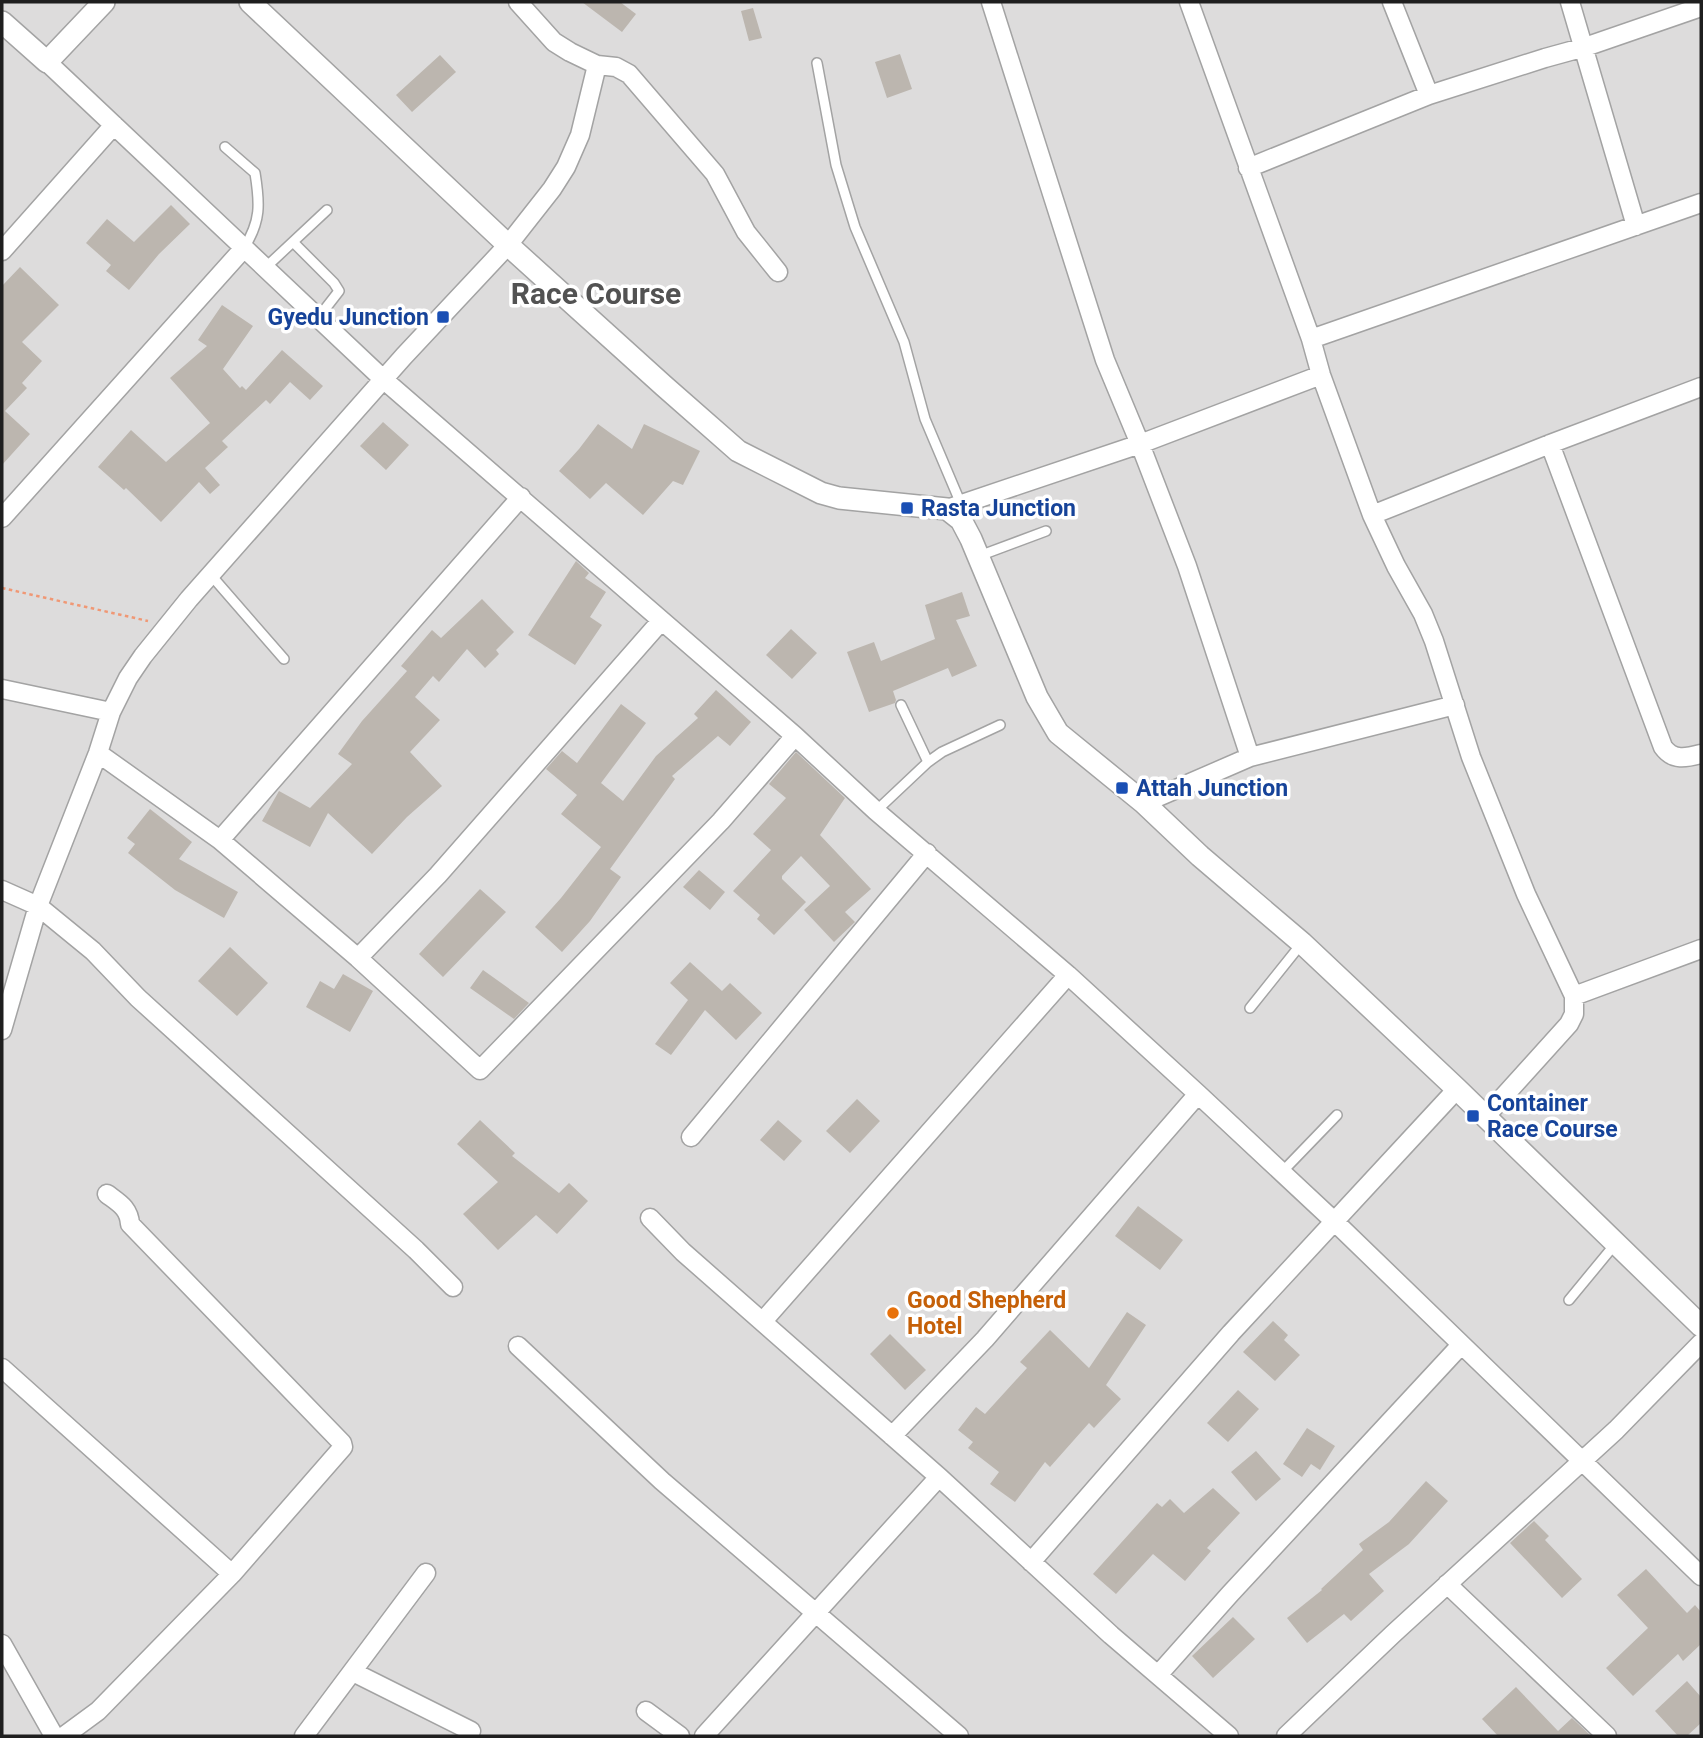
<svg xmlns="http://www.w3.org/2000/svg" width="1703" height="1738" font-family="Roboto,sans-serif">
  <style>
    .residential { fill: #dddcdc }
    .building { fill: #bcb6af }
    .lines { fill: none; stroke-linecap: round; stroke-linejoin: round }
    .service-casing { stroke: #a3a3a3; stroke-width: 12 }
    .minor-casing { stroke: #a3a3a3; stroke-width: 21 }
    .tertiary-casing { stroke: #a3a3a3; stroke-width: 24 }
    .path { stroke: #f09875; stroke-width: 2.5; stroke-dasharray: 3.5 3.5; stroke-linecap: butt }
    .service { stroke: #fff; stroke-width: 9 }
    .minor { stroke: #fff; stroke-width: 18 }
    .tertiary { stroke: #fff; stroke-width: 21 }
    .transit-dot { fill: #1a4fb4; stroke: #fff; stroke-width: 2.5 }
    .food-dot { fill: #e8710a; stroke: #fff; stroke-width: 2.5 }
    .labels { text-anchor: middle; stroke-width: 7; stroke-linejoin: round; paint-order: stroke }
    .transit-label { font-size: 23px; font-weight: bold; fill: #164399; stroke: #fff; text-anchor: start }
    .food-label { font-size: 23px; font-weight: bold; fill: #c56008; stroke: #fff; text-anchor: start }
    .district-label { font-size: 30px; font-weight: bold; fill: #525252; stroke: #fff }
  </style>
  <rect width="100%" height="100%" fill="#efede6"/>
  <path class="residential" d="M2,2H1701V1736H2Z"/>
  <path class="building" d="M582,2H620L636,14L622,32Z
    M753,8L762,38L749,41L741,11Z
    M900,54L912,89L887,98L875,62Z
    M440,55L456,72L412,112L396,95Z
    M171,205L190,224L159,254L129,290L106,271L111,265L86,243L107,219L134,242Z
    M20,267L59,305L22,342L42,361L22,383L27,388L5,411L30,434L2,465V286Z
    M222,305L253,326L223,369L240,388L242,386L246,390L282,350L323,386L310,400L290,382L270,404L266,400L222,441L228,447L205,468L220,485L210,494L199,482L161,522L126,488L124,490L98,467L131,430L166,462L210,423L170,378L207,346L198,340Z
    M383,422L409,445L386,470L360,446Z
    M598,424L632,449L644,424L700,451L683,485L673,481L643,515L606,483L590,499L559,471L579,449Z
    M576,561L589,573L585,578L606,592L590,617L602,625L575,665L528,635Z
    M962,592L970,616L956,620L977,666L952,677L948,668L893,691L896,700L895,703L869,712L847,652L874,642L881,661L935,639L925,605Z
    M482,599L514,632L496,650L499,654L485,668L467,649L439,682L433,676L415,697L440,720L410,752L442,786L407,817L372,854L328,813L310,847L262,821L279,791L310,808L352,764L338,754L362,721L407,671L401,666L432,630L441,638Z
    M791,629L817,653L792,679L766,655Z
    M716,690L751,722L730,746L718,736L672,776L675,779L610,869L621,877L590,921L562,952L535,927L561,898L601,847L561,814L577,795L546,769L562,751L577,763L621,704L646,723L601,783L623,801L656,756L698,718L694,714Z
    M796,752L845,798L820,835L871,889L845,912L855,922L834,942L804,910L830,886L801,856L782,876V879L806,902L774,935L757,919L760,915L733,891L771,850L753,834L786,798L769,784Z
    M150,809L192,842L179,859L238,892L224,918L175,890L128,853L135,844L127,838Z
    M699,870L725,892L710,910L683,887Z
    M480,889L506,912L443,977L419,954Z
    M230,947L268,983L237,1016L198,981Z
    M690,962L722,991L730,983L762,1013L736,1040L705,1010L671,1055L655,1044L688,1000L670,983Z
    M483,970L529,1003L514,1019L470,988Z
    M343,974L373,991L350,1032L306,1007L320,981L334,989Z
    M857,1099L880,1121L850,1153L826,1131Z
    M480,1120L515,1153L512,1156L559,1193L569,1183L588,1201L557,1234L536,1215L498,1250L463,1214L498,1182L457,1144Z
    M778,1120L802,1141L784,1161L760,1140Z
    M1138,1206L1183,1240L1160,1270L1115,1236Z
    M1127,1312L1146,1325L1106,1385L1121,1399L1094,1428L1089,1423L1050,1467L1045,1462L1015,1502L990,1484L999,1472L968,1448L973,1442L958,1430L976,1407L985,1414L1027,1368L1020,1362L1050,1330L1089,1368Z
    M1273,1321L1288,1335L1284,1340L1300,1355L1275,1381L1243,1352Z
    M890,1334L926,1370L905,1390L870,1354Z
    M1238,1390L1259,1409L1228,1442L1207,1423Z
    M1307,1428L1335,1446L1320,1470L1311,1464L1302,1477L1283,1464Z
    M1256,1451L1281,1479L1256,1501L1231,1472Z
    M1426,1481L1448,1501L1409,1544L1369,1574L1384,1591L1351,1621L1344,1614L1307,1643L1287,1618L1322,1590L1321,1589L1363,1550L1359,1544L1389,1522Z
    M1213,1488L1240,1513L1207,1548L1211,1551L1185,1581L1153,1554L1116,1594L1093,1574L1157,1503L1162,1507L1170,1499L1184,1513Z
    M1534,1521L1549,1536L1545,1540L1582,1579L1562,1598L1510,1543Z
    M1646,1569L1687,1613L1695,1605L1701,1612V1644L1683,1661L1678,1654L1633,1696L1606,1668L1648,1628L1617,1595Z
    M1233,1617L1255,1639L1213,1678L1192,1656Z
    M1687,1681L1701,1697V1723L1687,1736H1678L1655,1711Z
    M1516,1687L1558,1731L1572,1718L1591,1736H1498L1482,1719Z"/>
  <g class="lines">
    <g class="service-casing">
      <path id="service" d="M817,63L836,165L855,227L904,342L925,419L961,504
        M225,147L255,173C260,204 261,221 244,248
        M293,242L334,283L339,291L318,318
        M265,268L327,210
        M979,556L1046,531
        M210,574L284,659
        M901,705L928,762
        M876,811L928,762L942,752L1000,725
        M1250,1008L1302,943
        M1282,1172L1337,1115
        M1569,1300L1616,1243"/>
    </g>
    <g class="minor-casing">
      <path id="minor" d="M991,2L1105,360L1140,444L1187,566L1250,757L1144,803
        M1189,2L1311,339L1321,375L1372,515L1396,566L1423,614L1434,641L1471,757L1526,894L1574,996V1014L1569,1024L1485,1117
        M1392,2L1429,95
        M1570,2L1636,226
        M47,62L383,379L795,736L876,811L1068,975L1198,1094L1335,1222L1701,1576
        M597,65L616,67L629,74L715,174L746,232L778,272
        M1248,168L1429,95L1545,58L1585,47L1701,7
        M2,251L114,125
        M1311,339L1701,203
        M1550,444L1663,747C1673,761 1686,758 1701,754
        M947,509L1140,444L1321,375
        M1372,515L1550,444L1701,387
        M2,518L244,248
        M2,689L111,712
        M98,753L220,840L358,958L480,1070L721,821L795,736
        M1250,757L1455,705
        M220,840L521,497
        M2,890L38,906L93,951L138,998L416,1250L453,1287
        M358,958L438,875L661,621
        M1574,996L1701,949
        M2,1030L38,906L98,753L111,712L128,678L143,656L189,599L404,356L508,245L552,189L566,167L580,135L597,65L570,52L554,42L518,2
        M691,1137L927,853
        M650,1218L683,1252L939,1477L1111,1635L1229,1736
        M763,1321L1068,975
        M518,1346L662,1481L959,1736
        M2,1368L232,1574
        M892,1436L985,1339L1198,1094
        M1031,1562L1231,1333L1457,1089
        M1447,1584L1607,1736
        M2,1644L54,1736
        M353,1672L471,1731
        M1158,1675L1230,1594L1461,1345
        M646,1711L680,1736
        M64,1736L98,1711L232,1574L343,1447L342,1443L130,1224C129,1208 119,1203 107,1194
        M304,1736L426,1573
        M704,1736L939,1477
        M1286,1736L1393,1634L1616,1430L1701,1343"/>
    </g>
    <g class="tertiary-casing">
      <path id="tertiary" d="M250,2L508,245L664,386L738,451L821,493L839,498L947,509L961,520L971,539L1037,697L1058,733L1144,803L1200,856L1302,943L1457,1089L1701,1326
        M2,22L47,62L104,2"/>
    </g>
    <path class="path" d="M2,588L148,621"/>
    <use href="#service" class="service"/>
    <use href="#minor" class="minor"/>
    <use href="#tertiary" class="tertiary"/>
  </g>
  <g class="transit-dot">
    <rect x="436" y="310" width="14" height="14" rx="3.5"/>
    <rect x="900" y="501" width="14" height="14" rx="3.5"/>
    <rect x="1115" y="781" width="14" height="14" rx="3.5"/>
    <rect x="1466" y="1109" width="14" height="14" rx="3.5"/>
  </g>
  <circle class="food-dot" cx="893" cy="1313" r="7"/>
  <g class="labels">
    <g class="transit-label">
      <text x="429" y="325" text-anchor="end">Gyedu Junction</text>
      <text x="921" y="516">Rasta Junction</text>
      <text x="1136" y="796">Attah Junction</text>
      <text x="1487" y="1111">Container<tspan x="1487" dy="26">Race Course</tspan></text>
    </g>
    <g class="food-label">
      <text x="907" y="1308">Good Shepherd<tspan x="907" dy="26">Hotel</tspan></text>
    </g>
    <g class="district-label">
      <text x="596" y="304">Race Course</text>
    </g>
  </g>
  <rect width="1703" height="1738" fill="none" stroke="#1f1f1f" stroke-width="7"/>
</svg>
